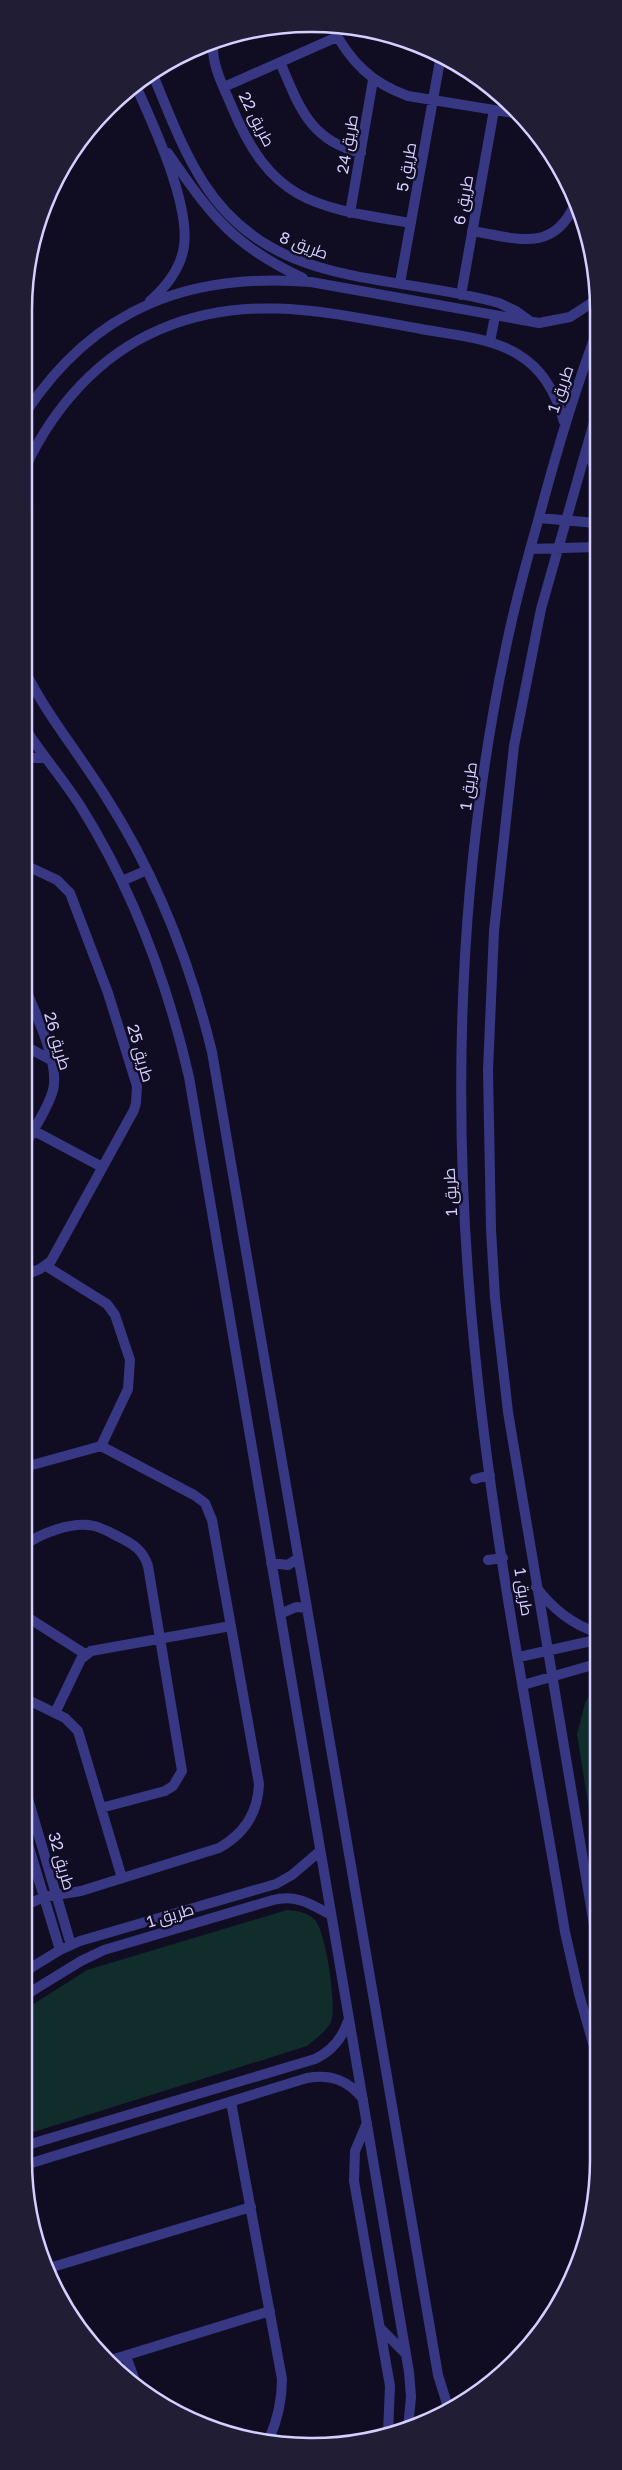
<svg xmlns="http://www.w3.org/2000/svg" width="622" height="2470" font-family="'Golos Text',Cairo,sans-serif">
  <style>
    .green { fill: #102d2c }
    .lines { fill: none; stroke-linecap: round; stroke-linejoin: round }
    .minor { stroke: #383783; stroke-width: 10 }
    .labels { text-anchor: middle; stroke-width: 5; stroke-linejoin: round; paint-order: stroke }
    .street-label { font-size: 16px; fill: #d4cfff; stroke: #100d23 }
    .rim { fill: none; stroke: #d4cfff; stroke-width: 2.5 }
  </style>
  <rect width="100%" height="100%" fill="#100d23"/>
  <path class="green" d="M596,1685V1828L592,1829L577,1734L585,1703Z
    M287,1910C298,1911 307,1912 315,1920C326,1932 337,2007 331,2022C326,2032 315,2039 307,2046L24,2135V2010L87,1970Z"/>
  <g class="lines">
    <path class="minor" d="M332,27C350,61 371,83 408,96L519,114
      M213,45C212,66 224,88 232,107C272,204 316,207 411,223
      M280,62C299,106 309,140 361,153
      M153,75C168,111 182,149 203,182C272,291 390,272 499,303L516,311L530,321
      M135,84C153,124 190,203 184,246C181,268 167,286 150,301
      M224,87L337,37
      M168,153C210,214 233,246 303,278
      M350,213L373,80
      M472,231C516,238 553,254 575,204
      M400,283L441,55
      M461,295L494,110
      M490,342L495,316
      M26,412C95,308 189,272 311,282L539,323L570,317L596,300
      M588,445L596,476
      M26,466C54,407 99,355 161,329C249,292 330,313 421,329C453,335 491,337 519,355C544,370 557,396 564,422
      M539,518L596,523
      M530,549L596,547
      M26,673C48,717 80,755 106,797C156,875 190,962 212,1052L438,2375L448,2407
      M26,730C43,756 64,780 81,807C133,890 167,981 189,1077L409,2372L411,2397L408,2428
      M26,758H46
      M122,881L147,870
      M25,1046L51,1060
      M25,1126L102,1167
      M25,1145C34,1128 48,1109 53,1090C60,1063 35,1013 25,987
      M46,1266L107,1304L115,1315L130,1360L128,1389L101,1446
      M25,1275L40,1269L51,1261L134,1110L136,1103L137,1086L108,993L70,893L57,880L25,865
      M475,1479L490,1475
      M25,1545C41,1533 73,1521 94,1526C103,1528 111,1533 119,1537C133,1544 143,1550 148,1566L182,1771L173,1786L165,1791L101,1808
      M488,1560L503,1558
      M271,1563L288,1565L297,1559
      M536,1587C552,1608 571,1624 596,1632
      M280,1614L296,1607L307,1608
      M24,1615L85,1654
      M519,1657L596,1640
      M523,1685L596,1664
      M24,1698L65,1718L78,1731L122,1878
      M55,1713L81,1659L91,1651L231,1626
      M24,1785L71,1945
      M24,1831L60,1950
      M24,1906L44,1897L81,1891L219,1848C244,1834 258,1813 259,1784L212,1520L205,1503L194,1495L101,1446L25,1467
      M596,1937L508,1412L495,1298L491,1229L488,1070L494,931L514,746L541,609L596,415
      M24,1972L60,1950L80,1941L276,1884L292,1875L320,1851
      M24,1996L81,1961L104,1950L273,1900C296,1894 311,1904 331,1915
      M596,2054L579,1994L565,1932C533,1740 494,1547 475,1353C451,1119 457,878 506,647C515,604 526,563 538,521C555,457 573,395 596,334
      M231,2102L282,2379C282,2401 278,2419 269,2439
      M367,2123L355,2151L354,2181L390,2386L388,2433
      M24,2146L315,2059C332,2051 342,2039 348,2021
      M25,2165L307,2078C331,2074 348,2080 363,2099
      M46,2269L251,2207
      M381,2329L405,2353
      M126,2356L134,2378
      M111,2360L270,2311"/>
  </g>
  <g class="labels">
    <g class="street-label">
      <text transform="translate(257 119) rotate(63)" y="6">طريق 22</text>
      <text transform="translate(347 144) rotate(-80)" y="6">طريق 24</text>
      <text transform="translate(406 167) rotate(-80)" y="6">طريق 5</text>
      <text transform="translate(463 200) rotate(-80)" y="6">طريق 6</text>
      <text transform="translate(304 245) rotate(21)" y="6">طريق 8</text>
      <text transform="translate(560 389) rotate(-71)" y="6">طريق 1</text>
      <text transform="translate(468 786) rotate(-83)" y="6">طريق 1</text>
      <text transform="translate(58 1041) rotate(74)" y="6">طريق 26</text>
      <text transform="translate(141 1053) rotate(74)" y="6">طريق 25</text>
      <text transform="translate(450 1192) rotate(-93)" y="6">طريق 1</text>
      <text transform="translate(524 1592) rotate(81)" y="6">طريق 1</text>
      <text transform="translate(62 1861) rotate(74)" y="6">طريق 32</text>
      <text transform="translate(170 1915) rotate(-17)" y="6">طريق 1</text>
    </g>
  </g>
  <path d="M0 0H622V2470H0ZM310 32H312A278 278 0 0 1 590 310V2160A278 278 0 0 1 312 2438H310A278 278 0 0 1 32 2160V310A278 278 0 0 1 310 32Z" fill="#201d35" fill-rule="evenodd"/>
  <path class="rim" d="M310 32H312A278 278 0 0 1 590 310V2160A278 278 0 0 1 312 2438H310A278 278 0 0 1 32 2160V310A278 278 0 0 1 310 32Z"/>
</svg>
